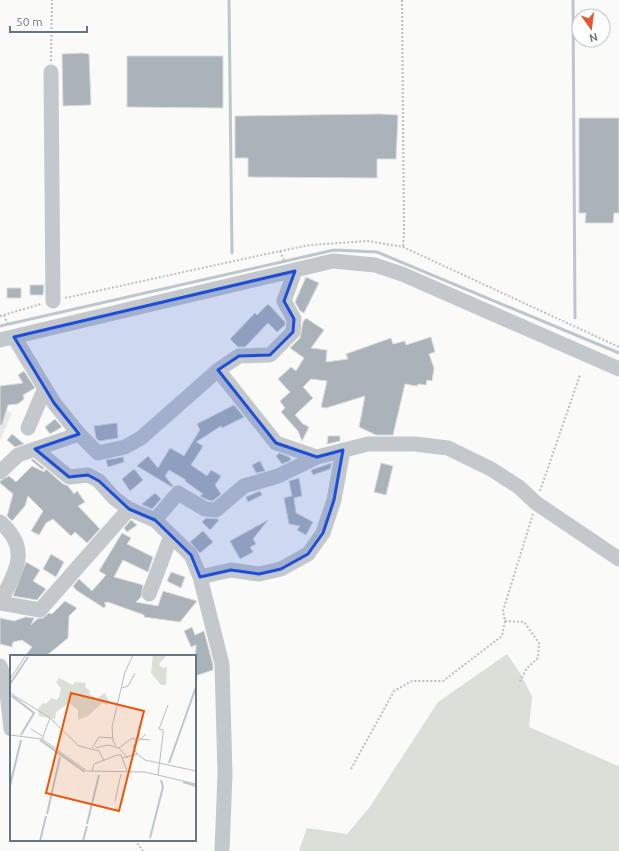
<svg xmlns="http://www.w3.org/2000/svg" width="619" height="851" font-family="Ubuntu,sans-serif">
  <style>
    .built { fill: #e8e9e9 }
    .green { fill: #dadfd7 }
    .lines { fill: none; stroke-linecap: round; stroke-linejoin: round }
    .stream { stroke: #bbc7cb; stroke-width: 3 }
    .building { fill: #aab3b9; stroke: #dcdcda }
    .path { stroke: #bbbfc2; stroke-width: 2; stroke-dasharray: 2 2; stroke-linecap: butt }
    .minor { stroke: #c3c8cc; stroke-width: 15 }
    .marked { fill: #1d4ed8; fill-opacity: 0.2; stroke: #1d4ed8; stroke-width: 3; stroke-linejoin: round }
    .inset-river { fill: none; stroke: #bbc7cb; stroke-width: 2 }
    .inset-road { fill: none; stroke: #b5bdc2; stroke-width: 1 }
    .view { fill: #e8590c; fill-opacity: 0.15; stroke: #e8590c; stroke-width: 2 }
    .inset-edge { fill: none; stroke: #657683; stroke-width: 2 }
  </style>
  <rect width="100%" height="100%" fill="#fafaf8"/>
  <path class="built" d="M0,407L12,413L0,441Z"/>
  <path class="green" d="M507,654L522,676L532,697L529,727L618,766L619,763V851H299L307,828L347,834L369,808L438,702Z"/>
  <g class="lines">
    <path class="stream" d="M229,0L232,253
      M573,0L575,318
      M0,326L334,250L377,252L619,353"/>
  </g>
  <path class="building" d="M82,53L89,54L91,105L63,106L62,54Z
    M127,56H223V108L127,107Z
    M380,114L398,115L396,159H377V178L248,177V158H235V116Z
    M579,118H619V213H614L613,223H585L586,213H579Z
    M306,277L319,283L304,313L300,311L295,302Z
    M30,285H44L43,295H30Z
    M7,288H21V298H7Z
    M268,304L285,322V325L277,332L268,323L245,347H238L230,339L255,313L257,315Z
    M306,318L324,330L311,348L327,350L326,362L348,359L346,354L391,338L393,344L405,341L406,345L431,337L435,352L429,354L434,368L432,381L427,380L426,385L418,384L417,386L405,384L393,435H376L359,427L365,396L326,408L321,407L327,381L311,379L303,387L313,398L295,415L303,424L309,427L302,441L298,431L281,412L285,408L280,401L290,392L278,379L291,367L296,371L304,358L290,348L300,338L303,322Z
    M24,371L35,388L23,395L24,399L18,404L8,405L2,425H0V386L23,383L18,375Z
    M234,405L244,417L222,428L221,426L196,442L203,446L191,465L207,476L211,470L221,476L215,485L221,494L213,501L208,500L200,496L203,494L185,481L186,480L169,470L165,476L173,486L172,487L137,466L148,456L158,468L170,448L184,456L200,430L197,424Z
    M55,419L62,427L50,434L45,427Z
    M117,423L118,438L99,441L96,438L94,426Z
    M12,434L24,444L15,447L7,440Z
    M328,436H340V441L327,444Z
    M279,453L289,457L291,460L282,464L276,456Z
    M123,457L124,462L108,467L106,460Z
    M33,459L44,468L43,470L31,460Z
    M260,461L265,471L256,473L252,465Z
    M332,463L330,469L313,475L311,470Z
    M381,463L393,466L386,495L374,492Z
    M32,466L44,472L46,469L63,484L68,486L74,494L77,491L85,502L78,506L100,529L87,543L75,532L71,536L53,519L46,523L39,535L31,531L43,511L28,496L25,506L12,521L7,516L13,494L0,483V481L9,476L16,482Z
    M134,469L143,480L130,491L122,479Z
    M299,478L302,496L294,498L296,513L313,522L306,535L297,530L300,526L289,524L284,498L292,496L289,481Z
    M260,491L262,495L248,502L246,497Z
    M155,493L161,499L152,509L143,505L142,504Z
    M206,518L218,519L219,520L210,530L202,522Z
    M131,520L137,525L127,532L124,528Z
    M268,520L253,539L256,544L250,547L253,552L240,559L230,541Z
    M203,531L213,542L200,553L190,542Z
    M122,533L131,538L127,544L153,557L148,572L123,560L114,577L143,585L141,597L136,602L158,606L163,591L197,601L180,622L144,617V615L108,602L104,603L106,605L104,608L76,590L73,586L79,579L92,591L106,575L99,571Z
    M51,554L64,562L56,577L43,569Z
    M26,562L40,570L33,581L46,589L37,600L13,596Z
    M171,572L185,577L181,588L167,581Z
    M65,601L77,608L69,616L68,638L46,656H25L32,647L22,640L13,642L12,647L0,644V618L14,621L26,617L34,618L31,625L37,619L43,618L49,613L52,614Z
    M192,627L195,635L204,631L213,665V670L195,676L196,645L191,647L184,631Z"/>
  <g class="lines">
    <path class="path" d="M402,0L404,231L403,247
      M51,61L52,0
      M280,251L284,260
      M65,298L280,251L310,245L368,241L403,247L619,347
      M4,315L8,325
      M0,316L41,304
      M540,491L580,375
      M505,621L524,622L539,643L538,658L527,668L519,683
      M351,769L394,691L412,681H443L502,636L505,621L503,611L533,514
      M135,840L143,851"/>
    <path class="minor" d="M51,72L53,301
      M14,337L54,403L79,434L98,453L125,447L141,438L218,370L239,356L270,355L293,332L294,319L284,301L295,271
      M0,340L333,261L375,265L402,274L619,369
      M218,370L276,443L317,457L368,444H415L448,448L491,469L519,487L536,503L619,559
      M28,428L45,388
      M35,449L69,477L88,475L99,481L114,498L129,509
      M0,472L18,455L79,434
      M155,520L191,555L200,577L222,664L225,774L222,851
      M0,522C32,550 15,571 0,603
      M200,577L231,570L259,574L281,569L308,554L323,533L334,500L343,450
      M149,594L171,536
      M0,603L40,610L129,509L155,520L178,493L205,509L216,510L244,486L278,476L317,457
      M0,666L6,683L11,729"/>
  </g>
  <path class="marked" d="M295,271L284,301L294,319L293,332L270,355L239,356L218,370L276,443L317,457L343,450L334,500L323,533L308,554L281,569L259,574L231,570L200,577L191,555L155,520L129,509L99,481L88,475L69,477L35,449L79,434L54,403L14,337Z"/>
  <g transform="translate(10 655)">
    <rect width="186" height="186" fill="#fafaf8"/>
    <path d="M143,0H157L149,9L152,13L157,12L156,30H151L141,18ZM49,23L63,30L65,27L76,28L75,32L80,36L79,39L87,43L95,38L99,47L97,50L92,48L78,61L68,65V55L59,48L46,57L45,64L29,61L28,54L33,48L36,49L41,43L47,45L49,42L51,34L46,27Z" fill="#dadfd7"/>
    <path class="inset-river" d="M0,29L18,2M2,41L24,58L11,80M30,85L75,117M159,108L186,32M173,127L186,131M0,131L11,85M37,159L50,102M77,169L89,120M140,183L153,132L151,125M30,186L36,161M73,186L77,171"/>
    <path class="inset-road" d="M0,24L16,0M112,33L118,31L125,18M0,38L40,63M129,70V84L140,85M21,74L32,81M0,80L32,84L77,116L135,117L186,129M32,84L40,63L69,91L89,96L94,106M106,91L103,86L102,72L115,17L123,0M82,93L89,82L102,83M85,93L98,90L109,93L122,83L127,85M109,93L118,103M127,99L123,91L136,79M112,103L127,99L135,105L186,116M82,116L84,109L107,100H111L117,116M148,120L153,79V75L149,74L158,50M105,146L111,119"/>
    <path class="view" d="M61,38L134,56L109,156L36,138Z"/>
    <rect width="186" height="186" class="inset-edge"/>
  </g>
  <g transform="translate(591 28) rotate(166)"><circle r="19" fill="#ffffff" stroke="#c1c8cd"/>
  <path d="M0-3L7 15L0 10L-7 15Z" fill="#e4572e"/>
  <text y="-6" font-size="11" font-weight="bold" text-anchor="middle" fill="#657683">N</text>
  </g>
  <path d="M10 26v6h77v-6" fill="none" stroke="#657683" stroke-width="2"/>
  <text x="16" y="26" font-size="12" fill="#657683" stroke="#ffffff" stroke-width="3" paint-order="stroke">50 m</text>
</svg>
